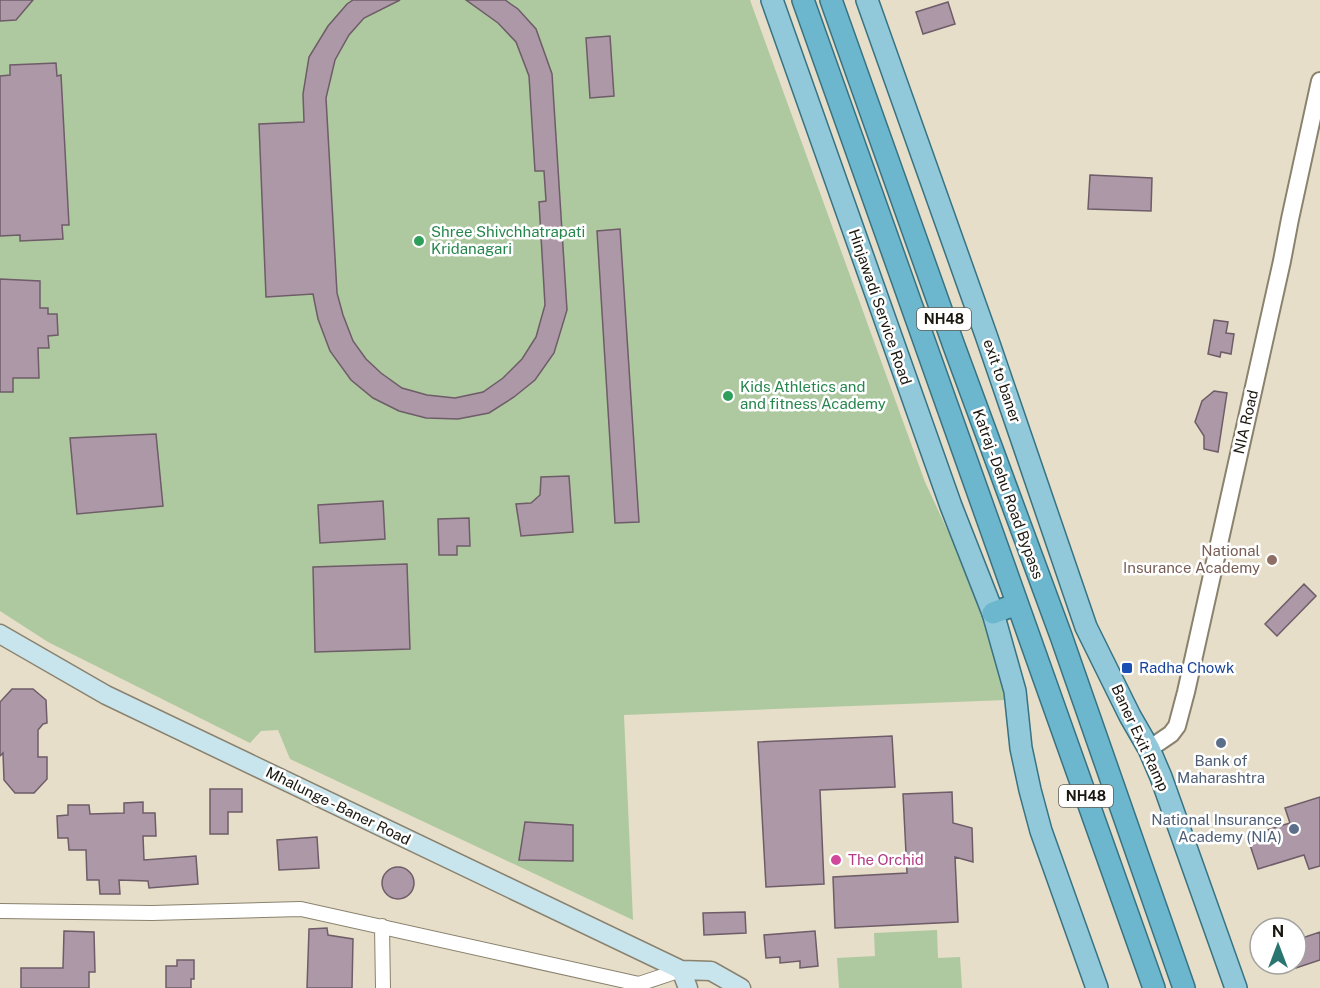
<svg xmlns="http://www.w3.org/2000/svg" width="1320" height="988" font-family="'Public Sans',sans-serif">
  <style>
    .green { fill: #aec99f }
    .building { fill: #ac98a6; stroke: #6e5c68; stroke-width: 1.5 }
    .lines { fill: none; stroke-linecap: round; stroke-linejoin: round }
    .minor-casing { stroke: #8a826e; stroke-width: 16 }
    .tertiary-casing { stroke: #8a826e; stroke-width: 20 }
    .secondary-casing { stroke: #8a826e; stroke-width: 21 }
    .primary-casing { stroke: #387383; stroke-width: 24 }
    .trunk-casing { stroke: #387383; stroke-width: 24 }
    .minor { stroke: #fff; stroke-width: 14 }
    .tertiary { stroke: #fff; stroke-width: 16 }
    .secondary { stroke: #c8e4ec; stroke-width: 18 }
    .primary { stroke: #91c9da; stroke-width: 21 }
    .trunk { stroke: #6cb7ce; stroke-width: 21 }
    .leisure-dot { fill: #2e9e5b; stroke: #fff; stroke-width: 2 }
    .education-dot { fill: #8d6e63; stroke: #fff; stroke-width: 2 }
    .transit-dot { fill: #1a4fb4; stroke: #fff; stroke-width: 2 }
    .service-dot { fill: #5c6f8a; stroke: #fff; stroke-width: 2 }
    .hotel-dot { fill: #d1479c; stroke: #fff; stroke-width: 2 }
    .labels { text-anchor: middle; stroke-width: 5; stroke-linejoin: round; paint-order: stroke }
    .shield { fill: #fff; stroke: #5f5d57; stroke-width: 1.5 }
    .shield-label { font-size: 14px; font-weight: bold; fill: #1a170f }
    .leisure-label { font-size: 15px; fill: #27864d; stroke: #fff; text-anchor: start }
    .street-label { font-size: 15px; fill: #1a170f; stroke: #fff }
    .education-label { font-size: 15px; fill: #785e54; stroke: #fff; text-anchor: end }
    .transit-label { font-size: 15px; fill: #164399; stroke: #fff; text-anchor: start }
    .service-label { font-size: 15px; fill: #4e5e75; stroke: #fff }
    .hotel-label { font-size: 15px; fill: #b23c85; stroke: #fff; text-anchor: start }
  </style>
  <rect width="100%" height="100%" fill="#e6dec8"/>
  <path class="green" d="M0,0H750L925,482L951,538L996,651L1006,700L624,715L633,920L290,759L278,730L261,731L250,743L48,642L0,611Z
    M937,930L938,958L960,957L962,988H839L837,958L875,956L874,933Z"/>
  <path class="building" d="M0,0H33L16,20L0,21Z
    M353,0H400L364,18L349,35L335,60L326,98L337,293L343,315L353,341L366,359L381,373L402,388L427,395L455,398L483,392L503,378L522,359L536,337L545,305L539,202L546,201L544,171H535L529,76L516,42L498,23L466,0H505L518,9L536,29L552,74L567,310L554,353L535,380L514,397L489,413L458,419L426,418L399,411L373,398L351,380L330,351L318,319L313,294L266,297L259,124L304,122L303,94L309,57L328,26L347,4Z
    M948,2L955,24L923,34L916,12Z
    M610,36L614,96L590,98L586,38Z
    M56,63L57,76L61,75L69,225H62L63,239L20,241V235L0,236V76L10,75V65Z
    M1090,175L1152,178L1151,211L1088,209Z
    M620,229L639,522L615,523L597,231Z
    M0,279L40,281V308H48V314H57L58,335L48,336L49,348H38L39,378H13V392H0Z
    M1214,320L1228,322L1226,333L1234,334L1231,354L1221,352L1220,357L1208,354Z
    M1214,391L1227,393L1218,452L1204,449V436L1195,422L1202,401Z
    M156,434L163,506L77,514L70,438Z
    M569,476L573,532L521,536L516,504L531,503L540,495L541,477Z
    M383,501L385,539L320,543L318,505Z
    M469,518L470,546H457V555H439L438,519Z
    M407,564L410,649L315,652L313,567Z
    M1304,584L1316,596L1277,636L1265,624Z
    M12,689H33L46,700L47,723L43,724L38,730V757H47V779L34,793H15L4,780L3,753L0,756V702Z
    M892,736L895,787L820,790L824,884L766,887L758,742Z
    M210,789H242V812H228V834H210Z
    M952,792L953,823L972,828L973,862L955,857L958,922L835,928L833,877L907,873L903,794Z
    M1320,797V866L1309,869L1304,855L1258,869L1247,836L1290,823L1285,808Z
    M143,802V813H155L156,836H143L144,860L196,856L198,884L149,888L148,881L119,880L120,894H100L99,880H87L86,850H69L68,838H58L57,816L68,815V805H89L90,814L124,813V803Z
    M525,822L573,825V861L519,860Z
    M317,837L319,868L279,870L277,840Z
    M382 883a16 16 0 1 1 32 0a16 16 0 1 1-32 0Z
    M745,912L746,933L704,935L703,913Z
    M327,928L328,935L353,939L352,988H307L309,929Z
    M64,931L94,932L95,972H89V988H21V968H63Z
    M815,931L818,966L800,968V961L780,963V957L766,958L764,935Z
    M1320,932V960L1296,968V940Z
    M177,960H194V979H191V988H166V966H177Z"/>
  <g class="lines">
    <g class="minor-casing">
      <path id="minor" d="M0,911L152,913L301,909L639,984L681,970
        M382,926L383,988"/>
    </g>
    <g class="tertiary-casing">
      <path id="tertiary" d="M1149,749L1171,734L1177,726L1186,692L1282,261L1290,219L1320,81"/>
    </g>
    <g class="secondary-casing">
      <path id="secondary" d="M0,634L106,695L681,970L711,971L741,988
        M681,970L688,988"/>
    </g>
    <g class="primary-casing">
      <path id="primary" d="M772,0L951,506L993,613L1015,691L1021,748L1030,790L1041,831L1097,988
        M867,0L986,335L1086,627L1130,716L1149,749L1161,777L1236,988"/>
    </g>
    <g class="trunk-casing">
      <path id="trunk" d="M803,0L1154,988
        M831,0L954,346L1061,636L1184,988
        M993,613L1017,604"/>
    </g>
    <use href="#minor" class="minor"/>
    <use href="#tertiary" class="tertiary"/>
    <use href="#secondary" class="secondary"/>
    <use href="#primary" class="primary"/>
    <use href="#trunk" class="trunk"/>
  </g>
  <g class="leisure-dot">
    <circle cx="419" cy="241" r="6"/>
    <circle cx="728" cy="396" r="6"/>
  </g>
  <circle class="education-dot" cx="1272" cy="560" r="6"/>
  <rect class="transit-dot" x="1121" y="662" width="12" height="12" rx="3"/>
  <g class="service-dot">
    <circle cx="1221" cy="743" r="6"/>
    <circle cx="1294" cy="829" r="6"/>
  </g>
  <circle class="hotel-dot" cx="836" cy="860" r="6"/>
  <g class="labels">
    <g class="shield">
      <rect x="917" y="308" width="54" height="22" rx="4.5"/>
      <rect x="1059" y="785" width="54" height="22" rx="4.5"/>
    </g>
    <g class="shield-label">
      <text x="944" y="324">NH48</text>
      <text x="1086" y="801">NH48</text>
    </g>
    <g class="leisure-label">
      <text x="431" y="237">Shree Shivchhatrapati<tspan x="431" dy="17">Kridanagari</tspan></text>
      <text x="740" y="392">Kids Athletics and<tspan x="740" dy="17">and fitness Academy</tspan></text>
    </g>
    <g class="street-label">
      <text transform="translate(880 307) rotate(71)" y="5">Hinjawadi Service Road</text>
      <text transform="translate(1002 381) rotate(71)" y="5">exit to baner</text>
      <text transform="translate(1246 422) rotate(-77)" y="5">NIA Road</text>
      <text transform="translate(1008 494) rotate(70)" y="5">Katraj - Dehu Road Bypass</text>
      <text transform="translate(1140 738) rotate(65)" y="5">Baner Exit Ramp</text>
      <text transform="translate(338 806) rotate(26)" y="5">Mhalunge - Baner Road</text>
    </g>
    <g class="education-label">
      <text x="1260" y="556">National<tspan x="1260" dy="17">Insurance Academy</tspan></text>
    </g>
    <g class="transit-label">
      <text x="1139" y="673">Radha Chowk</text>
    </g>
    <g class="service-label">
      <text x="1221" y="766">Bank of<tspan x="1221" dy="17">Maharashtra</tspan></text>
      <text x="1282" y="825" text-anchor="end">National Insurance<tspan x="1282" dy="17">Academy (NIA)</tspan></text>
    </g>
    <g class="hotel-label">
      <text x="848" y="865">The Orchid</text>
    </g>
  </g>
  <g transform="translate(1278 946)"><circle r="28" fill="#ffffff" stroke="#a3a29f" stroke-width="1.5"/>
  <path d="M0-4.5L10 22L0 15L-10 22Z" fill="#2b7570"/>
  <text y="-9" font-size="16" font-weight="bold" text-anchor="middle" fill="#1a170f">N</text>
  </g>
</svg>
